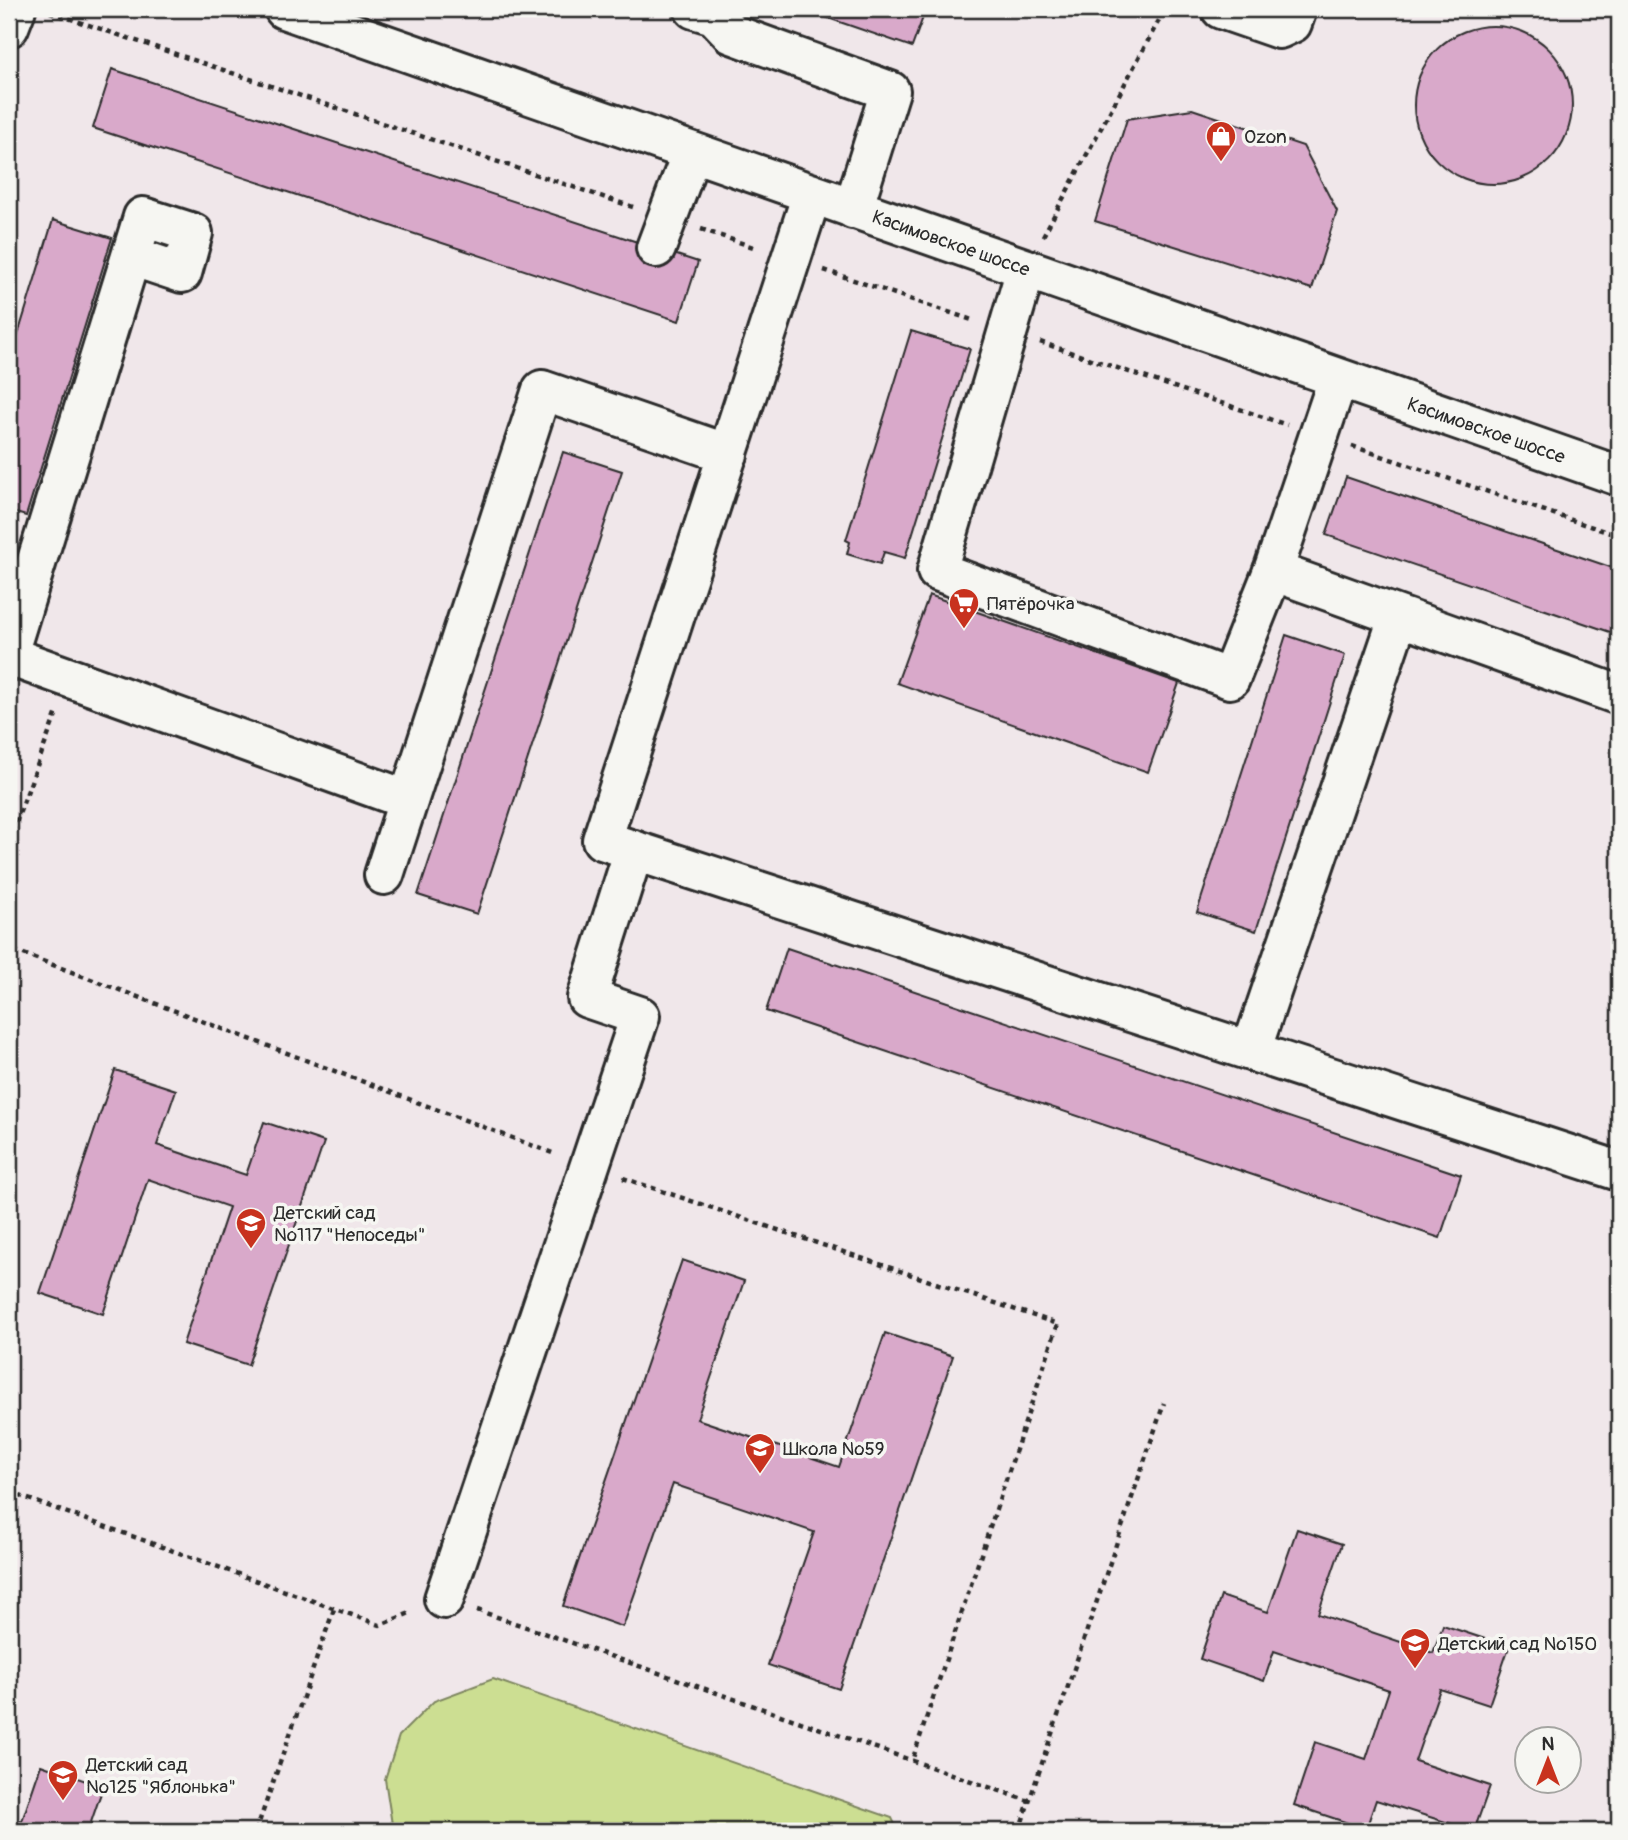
<svg xmlns="http://www.w3.org/2000/svg" width="1628" height="1840" font-family="Pangolin,sans-serif">
  <style>
    .green { fill: #ccde92; stroke: #7c845e; stroke-width: 2 }
    .building { fill: #d9a9ca; stroke: #2b2b2b; stroke-width: 2 }
    .lines { fill: none; stroke-linecap: round; stroke-linejoin: round }
    .minor-casing { stroke: #2b2b2b; stroke-width: 44 }
    .path { stroke: #2b2b2b; stroke-width: 4.5; stroke-dasharray: 5 5; stroke-linecap: butt }
    .minor { stroke: #f6f6f2; stroke-width: 38 }
    .labels { text-anchor: middle; stroke-width: 7; stroke-linejoin: round; paint-order: stroke }
    .poi-label { font-size: 19px; fill: #2b2b2b; stroke: #f6f6f2; text-anchor: start }
    .street-label { font-size: 19px; fill: #2b2b2b; stroke: #f6f6f2 }
  </style>
  <rect width="100%" height="100%" fill="#f0e7ea"/>
  <filter id="ink" filterUnits="userSpaceOnUse"><feTurbulence type="fractalNoise" baseFrequency=".0143" numOctaves="2"/><feDisplacementMap in="SourceGraphic" scale="14" xChannelSelector="R" yChannelSelector="G"/><feConvolveMatrix kernelMatrix="1 2 1 2 8 2 1 2 1" color-interpolation-filters="sRGB"/></filter>
  <g filter="url(#ink)">
    <path class="green" d="M493,1679L892,1818L898,1831H393L385,1779L399,1736L434,1701Z"/>
    <path class="building" d="M802,9H926L912,47Z
      M1414 105a79 79 0 1 1 158 0a79 79 0 1 1-158 0Z
      M112,69L698,262L679,321L93,128Z
      M1192,109L1303,146L1337,211L1312,289L1095,221L1127,119Z
      M53,220L112,238L26,516L9,511V364Z
      M911,331L970,349L905,558L884,552L880,564L847,554L850,542L846,540Z
      M563,452L622,471L477,914L418,895Z
      M1346,477L1619,570V635L1326,535Z
      M929,595L1179,683L1148,772L897,683Z
      M1286,635L1345,655L1256,931L1197,912Z
      M787,948L1461,1175L1440,1238L766,1011Z
      M115,1070L176,1090L157,1145L246,1175L264,1122L324,1142L248,1365L183,1344L229,1207L148,1179L103,1314L40,1293Z
      M682,1260L744,1281L697,1419L839,1467L885,1333L953,1356L839,1689L768,1665L814,1532L673,1484L623,1627L563,1606Z
      M1297,1529L1342,1544L1318,1614L1433,1653L1443,1625L1509,1647L1489,1705L1440,1689L1415,1761L1490,1786L1474,1831L1376,1800L1366,1829L1294,1805L1315,1742L1366,1759L1389,1690L1274,1651L1264,1681L1200,1659L1221,1596L1268,1612Z
      M41,1765L103,1787L88,1831H9V1817L22,1821Z"/>
    <g class="lines">
      <g class="minor-casing">
        <g id="minor">
          <path id="s1" d="M284,9L1619,476"/>
          <path d="M694,9L714,15L732,34L890,91L853,209"/>
          <path d="M1221,9L1279,29L1292,23L1297,9"/>
          <path d="M9,27L16,9"/>
          <path d="M812,194L602,840L1619,1171"/>
          <path d="M656,248L692,152"/>
          <path d="M1026,269L937,571L1230,679L1273,571"/>
          <path d="M1338,379L1273,571L1619,695"/>
          <path d="M9,651L131,256L143,217L193,233L182,273L131,256"/>
          <path d="M9,656L408,800"/>
          <path d="M384,875L542,390L728,454"/>
          <path d="M1251,1051L1398,618"/>
          <path d="M444,1599L640,1016L587,998L634,850"/>
        </g>
      </g>
      <path class="path" d="M1413,9L1416,10
        M50,12L633,207
        M701,229L756,248
        M1043,236L1165,9
        M824,270L975,321
        M1040,342L1287,425
        M1352,446L1619,536
        M9,841L57,712
        M9,972L16,951L555,1154
        M623,1178L1058,1324L912,1761
        M9,1492L380,1625L410,1613
        M477,1610L1029,1801
        M256,1831L334,1609
        M1019,1831L1164,1403"/>
      <use href="#minor" class="minor"/>
    </g>
  </g>
  <defs>
    <g id="shop-pin" transform="scale(1.575)"><path d="M0 17L-7.5 6A9.5 9.5 0 1 1 7.5 6Z" fill="#c8321e" stroke="#f6f6f2"/><path d="M-5-2.5h2.3a2.7 3.5 0 0 1 5.4 0H5L5.5 6h-11ZM-1.5-2.5h3a1.5 2.3 0 0 0-3 0Z" fill="#fff"/></g>
    <g id="supermarket-pin" transform="scale(1.575)"><path d="M0 17L-7.5 6A9.5 9.5 0 1 1 7.5 6Z" fill="#c8321e" stroke="#f6f6f2"/><path d="M-6-5.5h2.5l.6 2H6L4.5 2H-2.5L-4.4-4H-6ZM-1.5 3.2a1.3 1.3 0 1 0 .1 0ZM3 3.2a1.3 1.3 0 1 0 .1 0Z" fill="#fff"/></g>
    <g id="school-pin" transform="scale(1.575)"><path d="M0 17L-7.5 6A9.5 9.5 0 1 1 7.5 6Z" fill="#c8321e" stroke="#f6f6f2"/><path d="M0-5L7-2L0 1L-7-2ZM-4 1L0 2.5L4 1V4Q0 6-4 4Z" fill="#fff"/></g>
  </defs>
  <g fill-rule="evenodd">
    <use href="#shop-pin" x="1221" y="136"/>
    <use href="#supermarket-pin" x="964" y="603"/>
    <use href="#school-pin" x="251" y="1223"/>
    <use href="#school-pin" x="760" y="1448"/>
    <use href="#school-pin" x="1415" y="1643"/>
    <use href="#school-pin" x="63" y="1775"/>
  </g>
  <g class="labels">
    <g class="poi-label">
      <text x="1244" y="143">Ozon</text>
      <text x="987" y="610">Пятёрочка</text>
      <text x="274" y="1219">Детский сад<tspan x="274" dy="22">№117 "Непоседы"</tspan></text>
      <text x="783" y="1455">Школа №59</text>
      <text x="1438" y="1650">Детский сад №150</text>
      <text x="86" y="1771">Детский сад<tspan x="86" dy="22">№125 "Яблонька"</tspan></text>
    </g>
    <g class="street-label">
      <text dy="7" stroke="none"><textPath href="#s1" startOffset="707">Касимовское шоссе</textPath></text>
      <text dy="7" stroke="none"><textPath href="#s1" startOffset="1274">Касимовское шоссе</textPath></text>
    </g>
  </g>
  <rect width="1628" height="1840" fill="none" stroke="#f6f6f2" stroke-width="35"/>
  <rect x="18" y="18" width="1593" height="1805" fill="none" stroke="#2b2b2b" stroke-width="2.5" filter="url(#ink)"/>
  <g transform="translate(1548 1760)"><circle r="33" fill="#f6f6f2" stroke="#a5a5a2" stroke-width="2"/>
  <path d="M0-5L12 26L0 18L-12 26Z" fill="#c8321e"/>
  <text y="-10" font-size="19" font-weight="bold" text-anchor="middle" fill="#2b2b2b">N</text>
  </g>
</svg>
